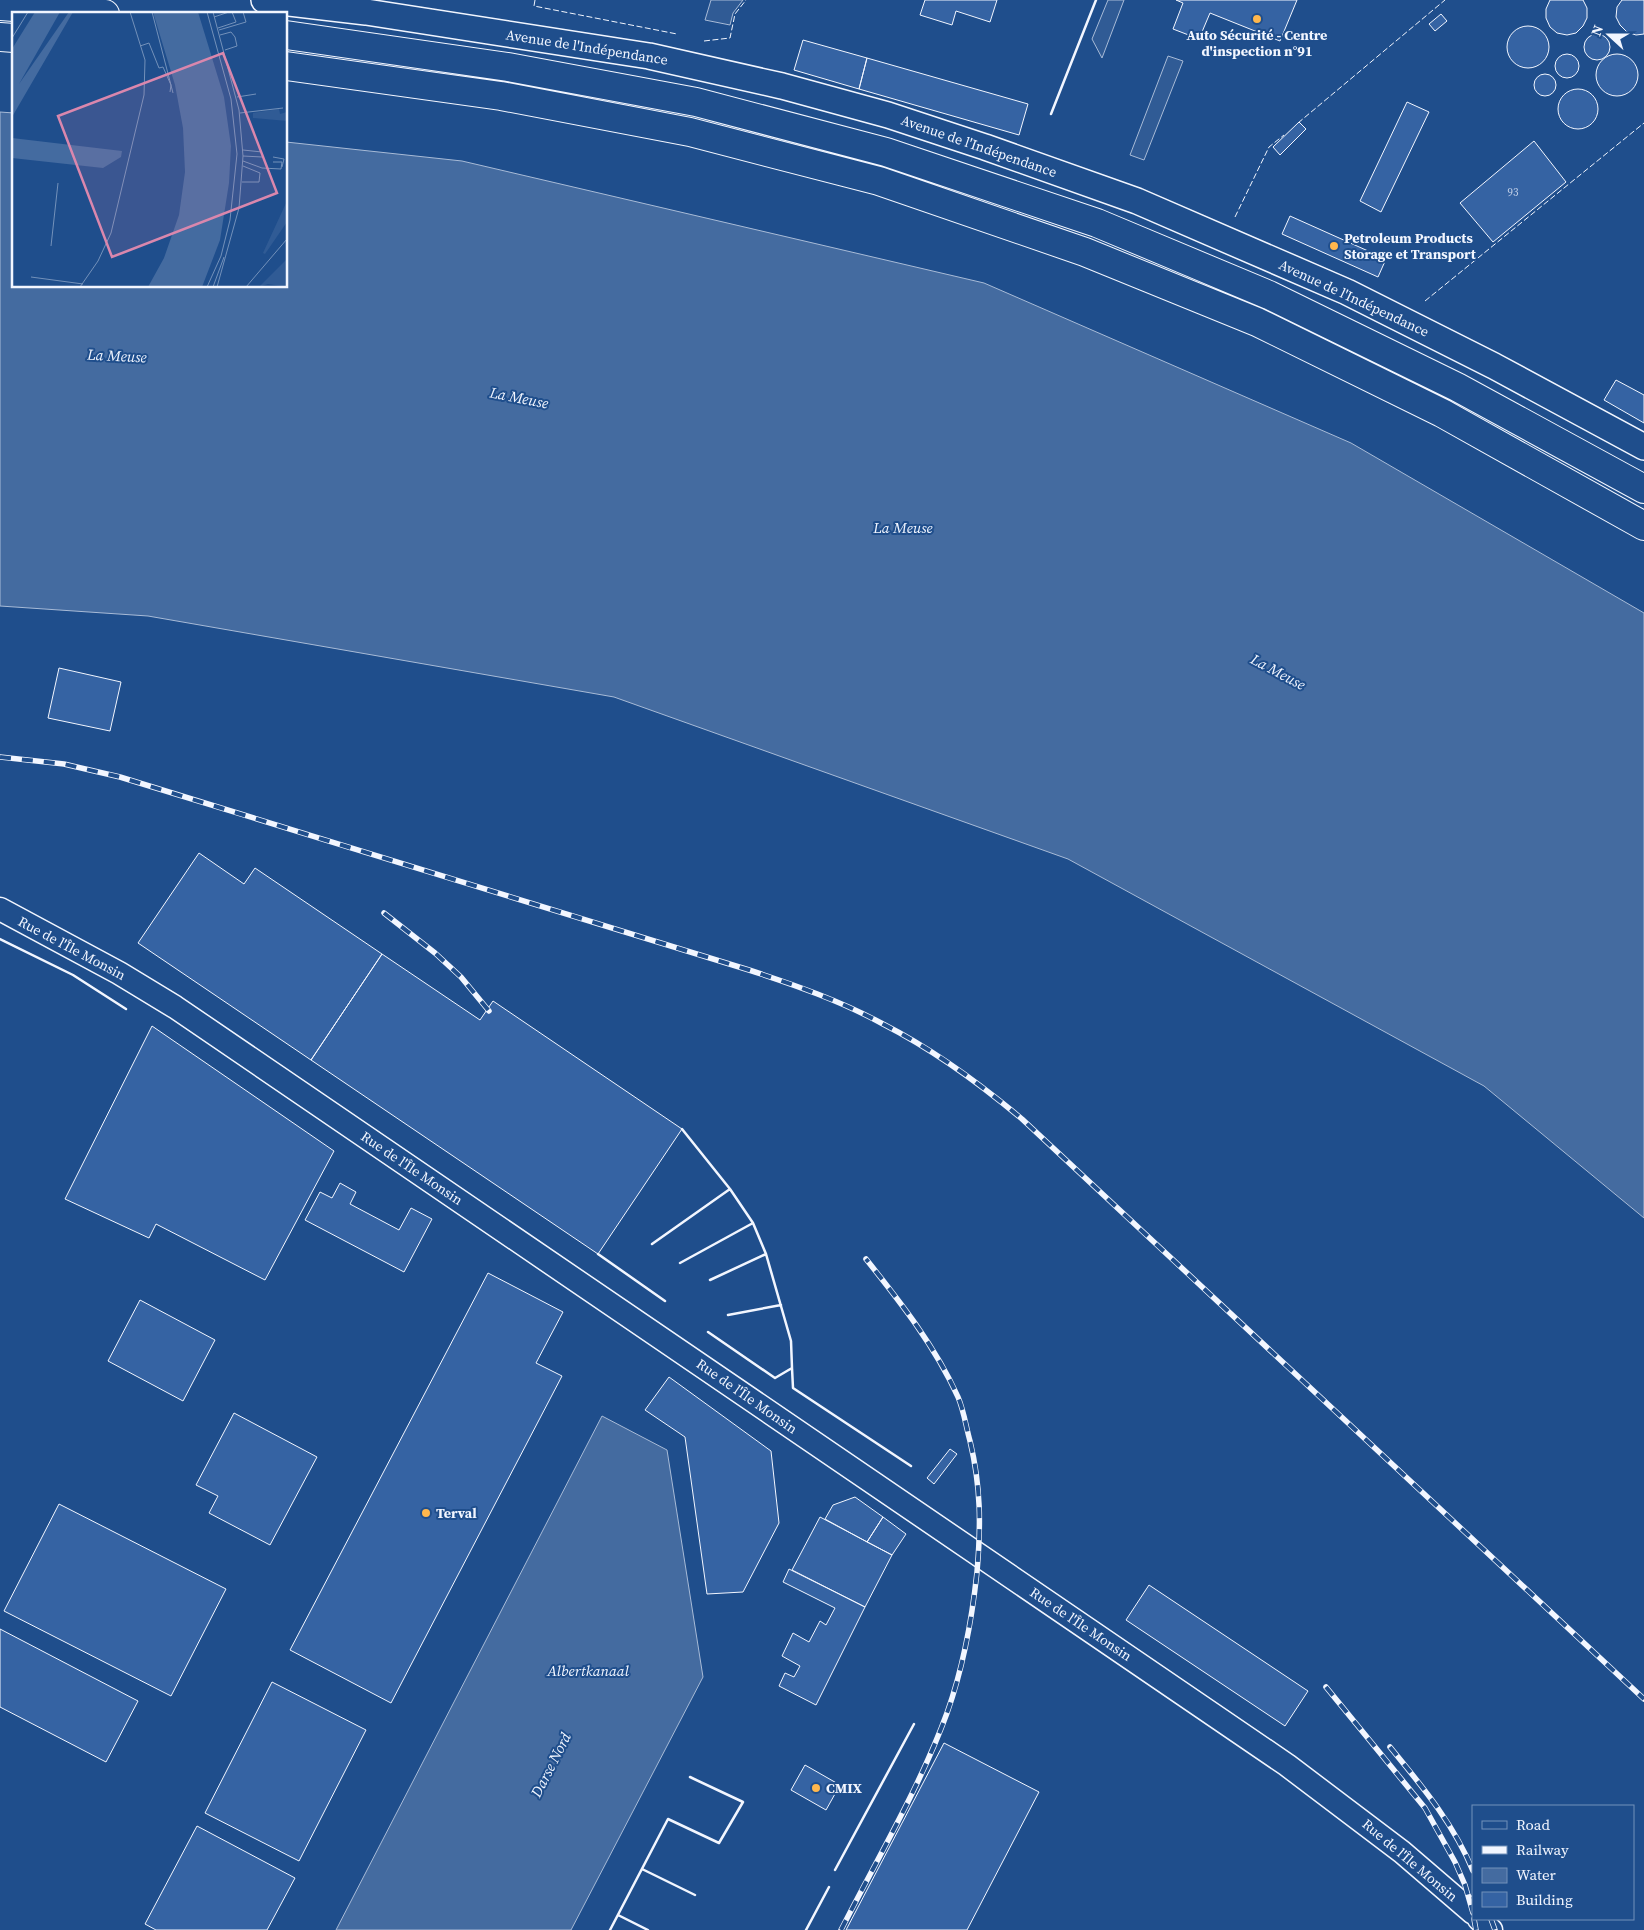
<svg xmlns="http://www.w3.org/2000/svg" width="1644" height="1930" font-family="'Source Serif 4',serif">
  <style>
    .built { fill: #305b95; stroke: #a8bbd7 }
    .water { fill: #446ba0; stroke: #a8bbd7 }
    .building { fill: #3563a3; stroke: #f2f6ff }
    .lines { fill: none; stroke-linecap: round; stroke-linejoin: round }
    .tertiary-casing { stroke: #f2f6ff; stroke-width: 25 }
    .secondary-casing { stroke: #f2f6ff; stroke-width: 28 }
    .motorway-casing { stroke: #f2f6ff; stroke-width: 30 }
    .tertiary { stroke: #1f4e8c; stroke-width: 22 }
    .secondary { stroke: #1f4e8c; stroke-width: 25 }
    .motorway { stroke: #1f4e8c; stroke-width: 28 }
    .rail-casing { stroke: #f2f6ff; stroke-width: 5.5 }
    .rail { stroke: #1f4e8c; stroke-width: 4; stroke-dasharray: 11; stroke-linecap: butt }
    .fence { stroke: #f2f6ff; stroke-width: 1; stroke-dasharray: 6 2.5; stroke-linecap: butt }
    .wall { stroke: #f2f6ff; stroke-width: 2.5 }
    .poi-dot { fill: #ffb74d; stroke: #1f4e8c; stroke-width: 2 }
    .labels { text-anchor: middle; stroke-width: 4; stroke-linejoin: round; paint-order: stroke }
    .number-label { font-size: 11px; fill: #c3d1e8 }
    .poi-label { font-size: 14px; font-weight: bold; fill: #f2f6ff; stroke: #1f4e8c; text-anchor: start }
    .street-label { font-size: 14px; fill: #f2f6ff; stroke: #1f4e8c }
    .water-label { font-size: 15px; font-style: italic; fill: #f2f6ff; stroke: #1f4e8c }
    .inset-road { fill: none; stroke: #7391ba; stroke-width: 1 }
    .view { fill: #da87ad; fill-opacity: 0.15; stroke: #da87ad; stroke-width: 2.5 }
    .inset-edge { fill: none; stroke: #f2f6ff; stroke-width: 2.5 }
  </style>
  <rect width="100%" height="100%" fill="#1f4e8c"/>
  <path class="built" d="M711,0H743L733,13L730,25L705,20Z
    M1108,0H1124L1102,58L1092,39Z
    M1168,56L1183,61L1144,160L1130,155Z"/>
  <path class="water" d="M0,112L14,113V286H286V142L462,161L984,283L1351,443L1644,613V1218L1484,1086L1068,859L614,697L148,616L0,606Z
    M602,1416L667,1450L703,1677L571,1930H336Z"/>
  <path class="building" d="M925,0H997L990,22L956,11L952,25L920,15Z
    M1176,0H1297L1280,41L1210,13L1199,39L1173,29L1183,3Z
    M1550,0H1583L1587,8V18L1583,26L1576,33L1567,35L1557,33L1550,27L1546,18V9Z
    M1622,0H1644V34L1636,35L1627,32L1620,25L1616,17L1617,7Z
    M1441,14L1447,21L1435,31L1429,24Z
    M1507 47a21 21 0 1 1 42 0a21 21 0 1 1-42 0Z
    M1584 47a13 13 0 1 1 26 0a13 13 0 1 1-26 0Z
    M803,40L867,58L859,89L794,70Z
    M1555 66a12 12 0 1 1 24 0a12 12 0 1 1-24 0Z
    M1596 75a21 21 0 1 1 42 0a21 21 0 1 1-42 0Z
    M867,58L1028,104L1019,135L859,89Z
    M1534 85a11 11 0 1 1 22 0a11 11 0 1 1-22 0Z
    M1558 109a20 20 0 1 1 40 0a20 20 0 1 1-40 0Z
    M1407,102L1429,112L1381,212L1360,201Z
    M1299,122L1306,129L1280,155L1273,147Z
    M1534,141L1566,182L1493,242L1460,203Z
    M1290,216L1386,259L1378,277L1282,234Z
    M1616,380L1644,395V423L1604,400Z
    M59,668L121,682L110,731L48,718Z
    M199,853L244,884L255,868L382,954L311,1060L138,943Z
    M382,954L480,1020L493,1001L682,1129L598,1254L311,1060Z
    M152,1026L334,1151L265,1280L156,1224L149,1238L65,1199Z
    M340,1183L356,1192L350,1204L399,1230L411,1208L432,1219L404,1272L305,1220L320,1192L332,1198Z
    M488,1273L563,1312L536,1363L562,1376L391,1703L290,1650Z
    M140,1300L215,1340L183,1401L108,1361Z
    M669,1377L771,1451L779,1523L743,1592L707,1594L685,1437L645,1410Z
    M234,1413L317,1457L270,1545L209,1513L218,1496L196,1485Z
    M950,1449L957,1454L934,1484L927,1478Z
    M855,1497L883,1517L867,1542L825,1519L833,1505Z
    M59,1504L226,1589L171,1696L4,1611Z
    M820,1517L892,1555L865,1607L792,1570Z
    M883,1517L906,1534L892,1555L867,1542Z
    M789,1569L865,1607L816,1705L779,1686L785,1673L794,1677L800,1666L782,1656L793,1633L809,1642L820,1621L826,1625L835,1608L783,1582Z
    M1149,1585L1308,1691L1285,1726L1126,1620Z
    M0,1629L138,1701L106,1762L0,1707Z
    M272,1682L366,1730L299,1861L205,1813Z
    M944,1743L1039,1792L967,1930H846Z
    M805,1765L840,1785L826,1810L791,1790Z
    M197,1826L295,1878L267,1930H156L145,1924Z"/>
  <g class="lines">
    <g class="tertiary-casing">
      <path id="tertiary" d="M0,909L119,973L175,1007L1287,1765L1402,1852L1473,1913
        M1479,1919L1491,1930"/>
    </g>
    <g class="secondary-casing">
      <path id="secondary" d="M264,0L366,12L649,56L782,86L888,115L985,147L1137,201L1347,292L1494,366L1644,447"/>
    </g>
    <g class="motorway-casing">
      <path id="motorway" d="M0,6L105,14
        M286,35L508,67L696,102L886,152L1097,223L1269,295L1457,387L1644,489
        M0,37L14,38
        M286,66L501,96L690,132L879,181L1085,252L1257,322L1442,413L1644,526"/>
    </g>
    <use href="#tertiary" class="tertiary"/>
    <use href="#secondary" class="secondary"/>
    <use href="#motorway" class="motorway"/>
    <g class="rail-casing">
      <path id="rail" d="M0,757L64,764L120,777L749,970C795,985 841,1001 883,1024C934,1050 979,1083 1022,1119L1644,1699
        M384,913L435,953L461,977L489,1011
        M1326,1687L1425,1808L1455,1862L1465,1885L1473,1913
        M1390,1747C1421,1785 1454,1824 1473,1871
        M1474,1919L1476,1930
        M1491,1919L1495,1930
        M841,1930C877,1859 920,1787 947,1713C963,1668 972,1619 977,1572C981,1525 981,1487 970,1441C966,1427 964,1411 958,1397C935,1346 901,1303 866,1259"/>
    </g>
    <use href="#rail" class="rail"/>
    <path class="fence" d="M535,0L534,6L677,34
      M704,41L730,38L735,14L746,0
      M1298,123L1445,0
      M1235,217L1269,147L1284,135
      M1425,301L1644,123"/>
    <path class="wall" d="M1051,114L1096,0
      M0,939L73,975L126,1009
      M682,1129L730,1189L753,1223L766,1254L791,1341L792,1368L775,1378L708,1332
      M652,1244L730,1189
      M598,1254L665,1301
      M680,1263L753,1223
      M710,1280L766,1254
      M728,1315L781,1305
      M792,1368L793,1388L911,1466
      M642,1869L695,1895
      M835,1870L914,1724
      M618,1915L648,1930
      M610,1930L668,1819L719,1843L743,1802L690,1777
      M806,1930L829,1887"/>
  </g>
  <g class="poi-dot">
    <circle cx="1257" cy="19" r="5"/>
    <circle cx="1334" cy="246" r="5"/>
    <circle cx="426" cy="1513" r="5"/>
    <circle cx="816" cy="1788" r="5"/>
  </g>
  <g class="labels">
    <g class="number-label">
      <text x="1513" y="196">93</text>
    </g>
    <g class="poi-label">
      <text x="1257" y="40" text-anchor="middle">Auto Sécurité - Centre<tspan x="1257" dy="16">d'inspection n°91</tspan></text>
      <text x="1344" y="243">Petroleum Products<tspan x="1344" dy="16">Storage et Transport</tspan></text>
      <text x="436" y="1518">Terval</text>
      <text x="826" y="1793">CMIX</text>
    </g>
    <g class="street-label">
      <text transform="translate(587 47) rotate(9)" y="5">Avenue de l'Indépendance</text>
      <text transform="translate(979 146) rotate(19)" y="5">Avenue de l'Indépendance</text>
      <text transform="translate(1354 298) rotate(25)" y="5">Avenue de l'Indépendance</text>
      <text transform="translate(72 948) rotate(28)" y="5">Rue de l'Île Monsin</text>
      <text transform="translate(412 1168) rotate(34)" y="5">Rue de l'Île Monsin</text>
      <text transform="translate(747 1396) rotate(35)" y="5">Rue de l'Île Monsin</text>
      <text transform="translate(1081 1624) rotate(34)" y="5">Rue de l'Île Monsin</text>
      <text transform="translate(1410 1860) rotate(40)" y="5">Rue de l'Île Monsin</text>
    </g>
    <g class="water-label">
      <text transform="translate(117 356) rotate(3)" y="5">La Meuse</text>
      <text transform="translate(519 398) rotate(11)" y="5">La Meuse</text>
      <text x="903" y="533">La Meuse</text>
      <text transform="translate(1278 672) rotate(28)" y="5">La Meuse</text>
      <text x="588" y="1676">Albertkanaal</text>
      <text transform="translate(551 1765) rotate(-63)" y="5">Darse Nord</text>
    </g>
  </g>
  <g transform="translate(12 12)">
    <rect width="275" height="275" fill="#1f4e8c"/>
    <path d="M267,97L268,102L275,100V109L241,106V101ZM275,189V210L253,242L251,241ZM275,247V275L256,272L247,275Z" fill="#305b95"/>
    <path d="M23,0H48L7,72L57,0H61L0,105V37ZM141,0H186L212,85L219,134L217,171L208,228L190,275H136L152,246L167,203L173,160L171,116L163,73ZM0,126L110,139L109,145L91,156L0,146Z" fill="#446ba0"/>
    <path class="inset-road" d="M140,0L161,81M195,0L219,87L225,142L218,208L209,244L195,275M201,0L227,98L231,144L227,196L205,275M202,5L217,0M206,16L224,10L220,0M207,18L234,10L231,0M208,23L219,20L223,25L225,34L213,38M0,26L16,0M128,34L137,31L147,56L151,55L159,73L158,80M225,85L244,82M228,101L271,96M231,138L250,140M231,144L250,145M261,145L272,147L270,155M231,149L250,156L269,157L270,150H261M230,170H247L248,161L231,154M39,234L46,171M19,265L71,272M68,275L86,249L99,221L132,83L133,48L118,0M201,275L212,245M234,275L275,227"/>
    <path class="view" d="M211,41L265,181L100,245L46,104Z"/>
    <rect width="275" height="275" class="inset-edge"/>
  </g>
  <rect x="1472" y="1805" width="162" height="115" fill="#1f4e8c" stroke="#7391ba"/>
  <rect x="1482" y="1821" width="25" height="8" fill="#1f4e8c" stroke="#7391ba"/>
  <text x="1516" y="1830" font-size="15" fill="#f2f6ff">Road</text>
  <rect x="1482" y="1846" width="25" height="8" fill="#f2f6ff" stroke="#7391ba"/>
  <text x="1516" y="1855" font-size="15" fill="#f2f6ff">Railway</text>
  <rect x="1482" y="1868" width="25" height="15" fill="#446ba0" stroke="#7391ba"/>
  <text x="1516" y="1880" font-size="15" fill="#f2f6ff">Water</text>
  <rect x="1482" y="1892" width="25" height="15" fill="#3563a3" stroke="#7391ba"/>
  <text x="1516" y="1905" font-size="15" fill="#f2f6ff">Building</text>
  <g transform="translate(1609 35) rotate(291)" stroke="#1f4e8c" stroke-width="4" paint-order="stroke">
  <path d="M0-4L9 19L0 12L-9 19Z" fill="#f2f6ff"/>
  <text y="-8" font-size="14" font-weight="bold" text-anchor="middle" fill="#f2f6ff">N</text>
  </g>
</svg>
